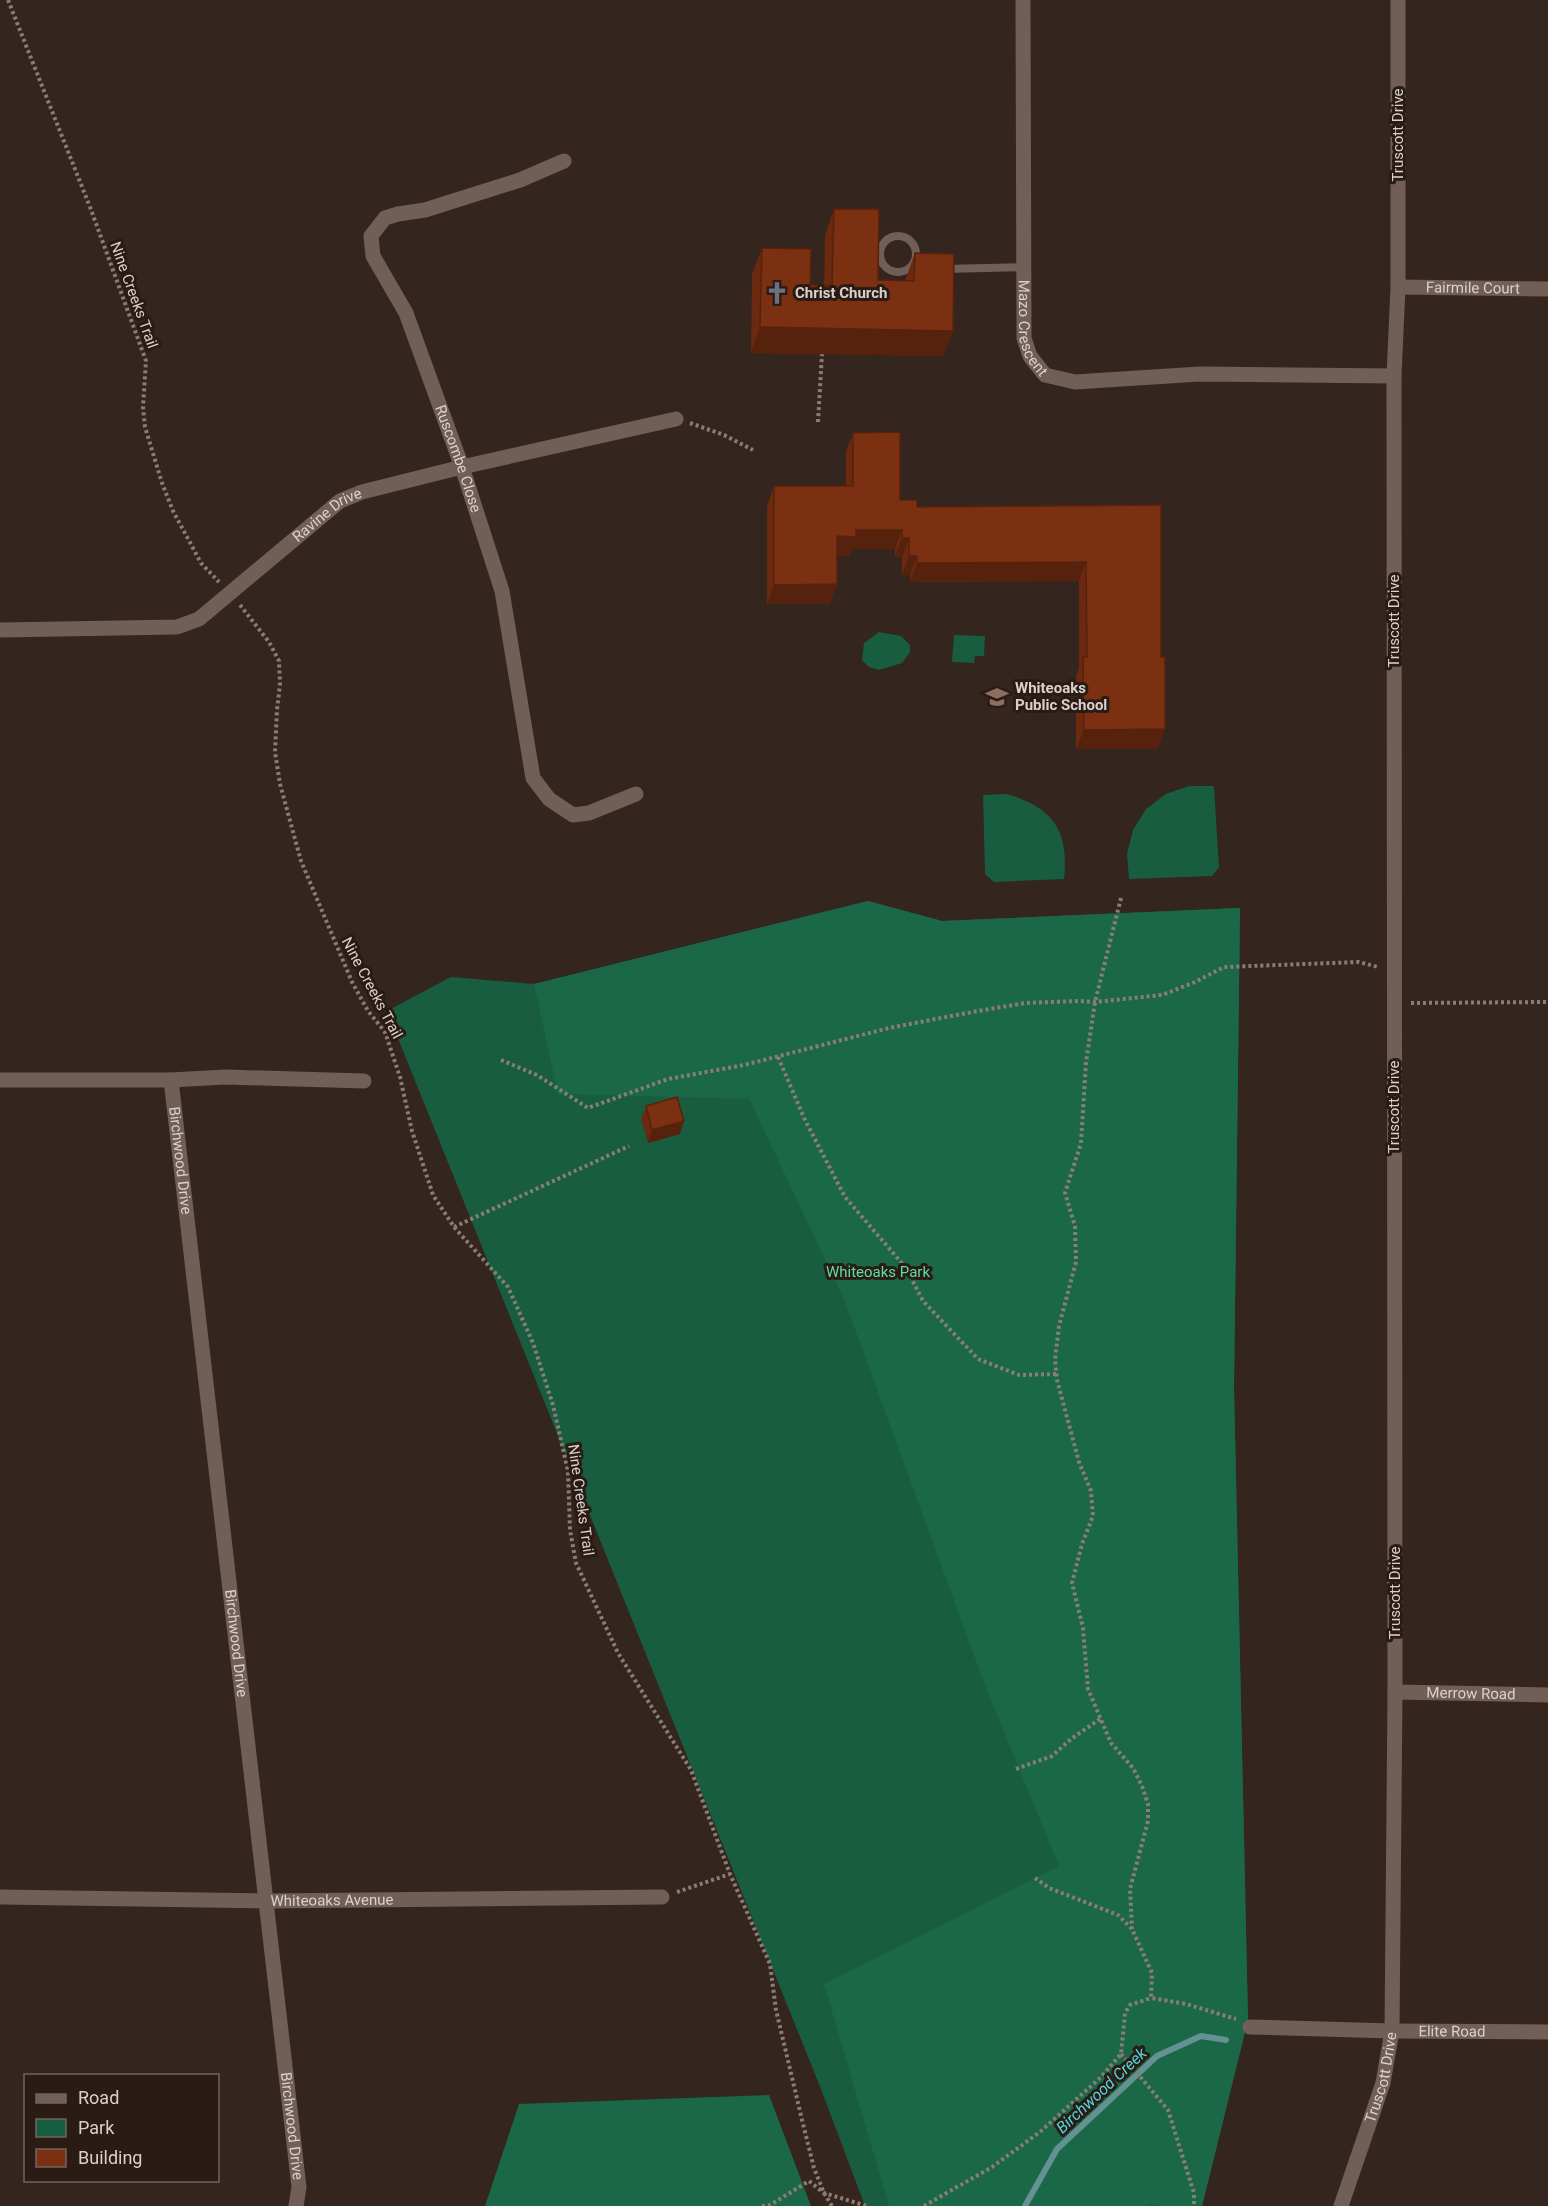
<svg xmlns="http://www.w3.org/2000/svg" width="1548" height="2206" font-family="Roboto,sans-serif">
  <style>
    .green { fill: #185d40 }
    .forest { fill: #1a6848 }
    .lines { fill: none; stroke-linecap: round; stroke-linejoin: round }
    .stream { stroke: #649192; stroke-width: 6 }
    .path { stroke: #8a7d78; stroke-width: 4; stroke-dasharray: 3 3; stroke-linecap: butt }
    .service { stroke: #705e57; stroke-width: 8 }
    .minor { stroke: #705e57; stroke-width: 15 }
    .tertiary { stroke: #705e57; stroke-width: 15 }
    .wall { fill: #6b290f }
    .shaded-wall { fill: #57220d }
    .building { fill: #7c3012; stroke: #57220d; stroke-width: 1.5 }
    .labels { text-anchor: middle; stroke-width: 6; stroke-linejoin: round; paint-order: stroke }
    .street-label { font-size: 15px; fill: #dbd1cc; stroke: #2a1b15 }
    .poi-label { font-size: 15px; font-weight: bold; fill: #dbd1cc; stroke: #2a1b15; text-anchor: start }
    .park-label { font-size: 15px; fill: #5cdfa5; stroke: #2a1b15 }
    .water-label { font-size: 16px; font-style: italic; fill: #51d7df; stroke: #2a1b15 }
  </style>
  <rect width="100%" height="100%" fill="#34251e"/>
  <path class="green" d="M879,632L901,636L910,645V652L902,663L879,670L869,667L862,660L864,643Z
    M954,635L985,636L984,656H975L974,663L952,662Z
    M1189,786H1214L1219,867L1212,876L1129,879L1127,854L1133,830L1146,809L1166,794Z
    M1007,794C1054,808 1069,831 1064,879L994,882L985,874L983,795Z
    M868,901L942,921L1240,908L1234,1388L1248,2020L1202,2206H865L821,2089L387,1011L451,977L534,984Z"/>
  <path class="forest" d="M868,901L942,921L1240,908L1234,1388L1248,2020L1202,2206H1158L1148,2204L1147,2206H889L824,1984L1059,1866L986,1688L844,1299L749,1099L558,1094L534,984Z
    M769,2095L811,2206H485L519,2104Z"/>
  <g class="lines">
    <path class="stream" d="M1025,2206L1057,2149L1157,2056L1201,2036L1226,2040"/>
    <path class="path" d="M8,0L90,207L146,361L143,407L145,427L162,483L173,511L201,563L219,582
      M818,422L822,354
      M690,423L724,435L753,450
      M240,605L269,642L279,661L280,684L277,710L275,752L280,784L301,861L352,982L368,1011L385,1032L400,1077L412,1131L433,1195L454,1227L508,1287L533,1343L553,1405L568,1471L570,1530L576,1563L618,1653L691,1770L730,1874L770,1964L776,2010L803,2124L814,2168L824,2193L832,2206
      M1121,898L1095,1002L1086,1062L1081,1143L1065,1193L1075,1226L1076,1262L1059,1326L1055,1360L1057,1380L1079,1462L1091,1491L1093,1516L1082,1544L1072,1583L1083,1628L1088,1689L1111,1743L1133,1768L1142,1786L1148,1804V1821L1130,1889L1132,1929
      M1411,1003L1548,1002
      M778,1057L805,1120L845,1197L906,1268L923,1301L978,1359L1019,1375L1057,1374
      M501,1060L537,1075L588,1108L668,1079L744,1065L889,1028L967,1013L1025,1003L1079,1001L1095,1002L1162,995L1195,982L1224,967L1359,962L1378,967
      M454,1227L629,1146
      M1016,1769L1052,1756L1071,1739L1100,1719
      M1035,1878L1049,1888L1118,1915L1132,1929L1152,1973L1151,1998L1186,2004L1236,2019
      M677,1892L730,1874
      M1121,2054L1168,2110L1194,2193V2206
      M762,2206L770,2205L809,2181L824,2193L867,2206
      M924,2206L992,2167L1040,2132L1101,2077L1121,2054L1125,2013L1130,2005L1151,1998"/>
    <path class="service" d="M880 254a18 18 0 1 1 36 0a18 18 0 1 1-36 0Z
      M943,269L1024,267"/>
    <g class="minor">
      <path id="s1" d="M1023,0L1024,338L1030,356L1045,375L1075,382L1200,374L1394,376"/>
      <path id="s2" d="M564,161L520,180L425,210L398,214L385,218L371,236L373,256L406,313L462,467L502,591L533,778L549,799L573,815L589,813L636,794"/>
      <path id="s3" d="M1398,287L1548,289"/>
      <path id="s4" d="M0,630L177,627L199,619L340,501L362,492L462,467L676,419"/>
      <path d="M0,1080H171L225,1077L364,1081"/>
      <path id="s5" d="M171,1080L299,2187L296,2206"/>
      <path id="s6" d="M1395,1692L1548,1695"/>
      <path id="s7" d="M0,1897L265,1901L662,1897"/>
      <path id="s8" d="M1250,2027L1392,2031L1548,2032"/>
    </g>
    <path class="tertiary" id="s9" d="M1341,2206L1383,2083L1392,2031L1395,1692L1394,376L1398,287V0"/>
  </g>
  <path class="wall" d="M834,209L878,280L905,281L915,253L953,331L943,356L751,353L752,274L762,248L810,285L824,286L825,235Z
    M853,433L900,500L917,507L1161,505L1158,749H1076V676L1079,668V581L910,582V575H902V558L895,557V549H852L849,556H837L830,604H767V506L774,486H846V452Z
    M646,1106L680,1134L648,1143L641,1119Z"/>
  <path class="shaded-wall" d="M760,327L953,331L943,356L751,353Z
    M856,530H902L895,549H852L849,556H830L837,536Z
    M902,538H909L902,558L895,557Z
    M909,556H917L910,575H902Z
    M1086,562L1079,581L910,582L917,563Z
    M837,584L830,604H767L774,585Z
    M1165,729L1158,749H1076L1084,730Z
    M684,1121L680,1134L648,1143L652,1130Z"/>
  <path class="building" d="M834,209H879L878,280L914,281L915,253L954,254L953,331L760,327L762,248L811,249L810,285L832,286Z
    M900,432V500H917V507L1161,505V657H1165V729L1084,730L1083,657H1087L1086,562L917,563V556H909V538H902V530H856V537L837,536V584L774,585V486H853V433Z
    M677,1097L684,1121L652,1130L646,1106Z"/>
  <defs>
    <g id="church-bare" transform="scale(1.8)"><path d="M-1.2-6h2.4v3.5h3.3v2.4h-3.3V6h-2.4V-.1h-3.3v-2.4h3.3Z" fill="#6b7280" stroke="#2a1b15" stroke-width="2.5" paint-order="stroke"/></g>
    <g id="school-bare" transform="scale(1.8)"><path d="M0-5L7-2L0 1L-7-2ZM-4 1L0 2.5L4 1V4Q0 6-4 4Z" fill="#8d6e63" stroke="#2a1b15" stroke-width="2.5" paint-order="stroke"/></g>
  </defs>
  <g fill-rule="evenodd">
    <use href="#church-bare" x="777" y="293"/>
    <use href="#school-bare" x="997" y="697"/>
  </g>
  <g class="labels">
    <g class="street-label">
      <text transform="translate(1398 135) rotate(-90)" y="5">Truscott Drive</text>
      <text dy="5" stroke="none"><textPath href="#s3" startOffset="75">Fairmile Court</textPath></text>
      <text transform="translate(134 295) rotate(70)" y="5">Nine Creeks Trail</text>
      <text dy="5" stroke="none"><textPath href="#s1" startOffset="330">Mazo Crescent</textPath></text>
      <text dy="5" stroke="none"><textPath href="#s2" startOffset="452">Ruscombe Close</textPath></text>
      <text dy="5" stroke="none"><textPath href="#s4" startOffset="366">Ravine Drive</textPath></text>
      <text transform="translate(1394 621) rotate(-90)" y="5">Truscott Drive</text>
      <text transform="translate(372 988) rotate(62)" y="5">Nine Creeks Trail</text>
      <text transform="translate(1394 1107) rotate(-90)" y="5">Truscott Drive</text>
      <text dy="5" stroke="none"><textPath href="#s5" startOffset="81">Birchwood Drive</textPath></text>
      <text transform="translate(581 1500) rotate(82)" y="5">Nine Creeks Trail</text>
      <text transform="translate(1395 1593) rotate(-90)" y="5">Truscott Drive</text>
      <text dy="5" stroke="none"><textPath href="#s5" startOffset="567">Birchwood Drive</textPath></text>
      <text dy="5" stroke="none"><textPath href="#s6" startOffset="76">Merrow Road</textPath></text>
      <text dy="5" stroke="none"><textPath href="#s7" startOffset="332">Whiteoaks Avenue</textPath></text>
      <text dy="5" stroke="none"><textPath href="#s8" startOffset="202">Elite Road</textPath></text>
      <text dy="5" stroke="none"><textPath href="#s9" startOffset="135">Truscott Drive</textPath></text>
      <text dy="5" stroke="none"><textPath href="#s5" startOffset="1053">Birchwood Drive</textPath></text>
    </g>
    <g class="poi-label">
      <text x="795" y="298">Christ Church</text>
      <text x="1015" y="693">Whiteoaks<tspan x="1015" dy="17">Public School</tspan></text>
    </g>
    <g class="park-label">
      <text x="878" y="1277">Whiteoaks Park</text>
    </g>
    <g class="water-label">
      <text transform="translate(1101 2090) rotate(-43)" y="6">Birchwood Creek</text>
    </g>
  </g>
  <rect x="24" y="2074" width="195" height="108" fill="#2a1b15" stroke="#71645e" stroke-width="1.5"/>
  <rect x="36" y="2094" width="30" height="9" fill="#705e57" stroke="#71645e" stroke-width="1.5"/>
  <text x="78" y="2104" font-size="18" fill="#dbd1cc">Road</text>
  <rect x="36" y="2119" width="30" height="18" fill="#185d40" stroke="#71645e" stroke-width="1.5"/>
  <text x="78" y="2134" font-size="18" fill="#dbd1cc">Park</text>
  <rect x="36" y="2149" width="30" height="18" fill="#7c3012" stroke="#71645e" stroke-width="1.5"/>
  <text x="78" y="2164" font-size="18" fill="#dbd1cc">Building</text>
</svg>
